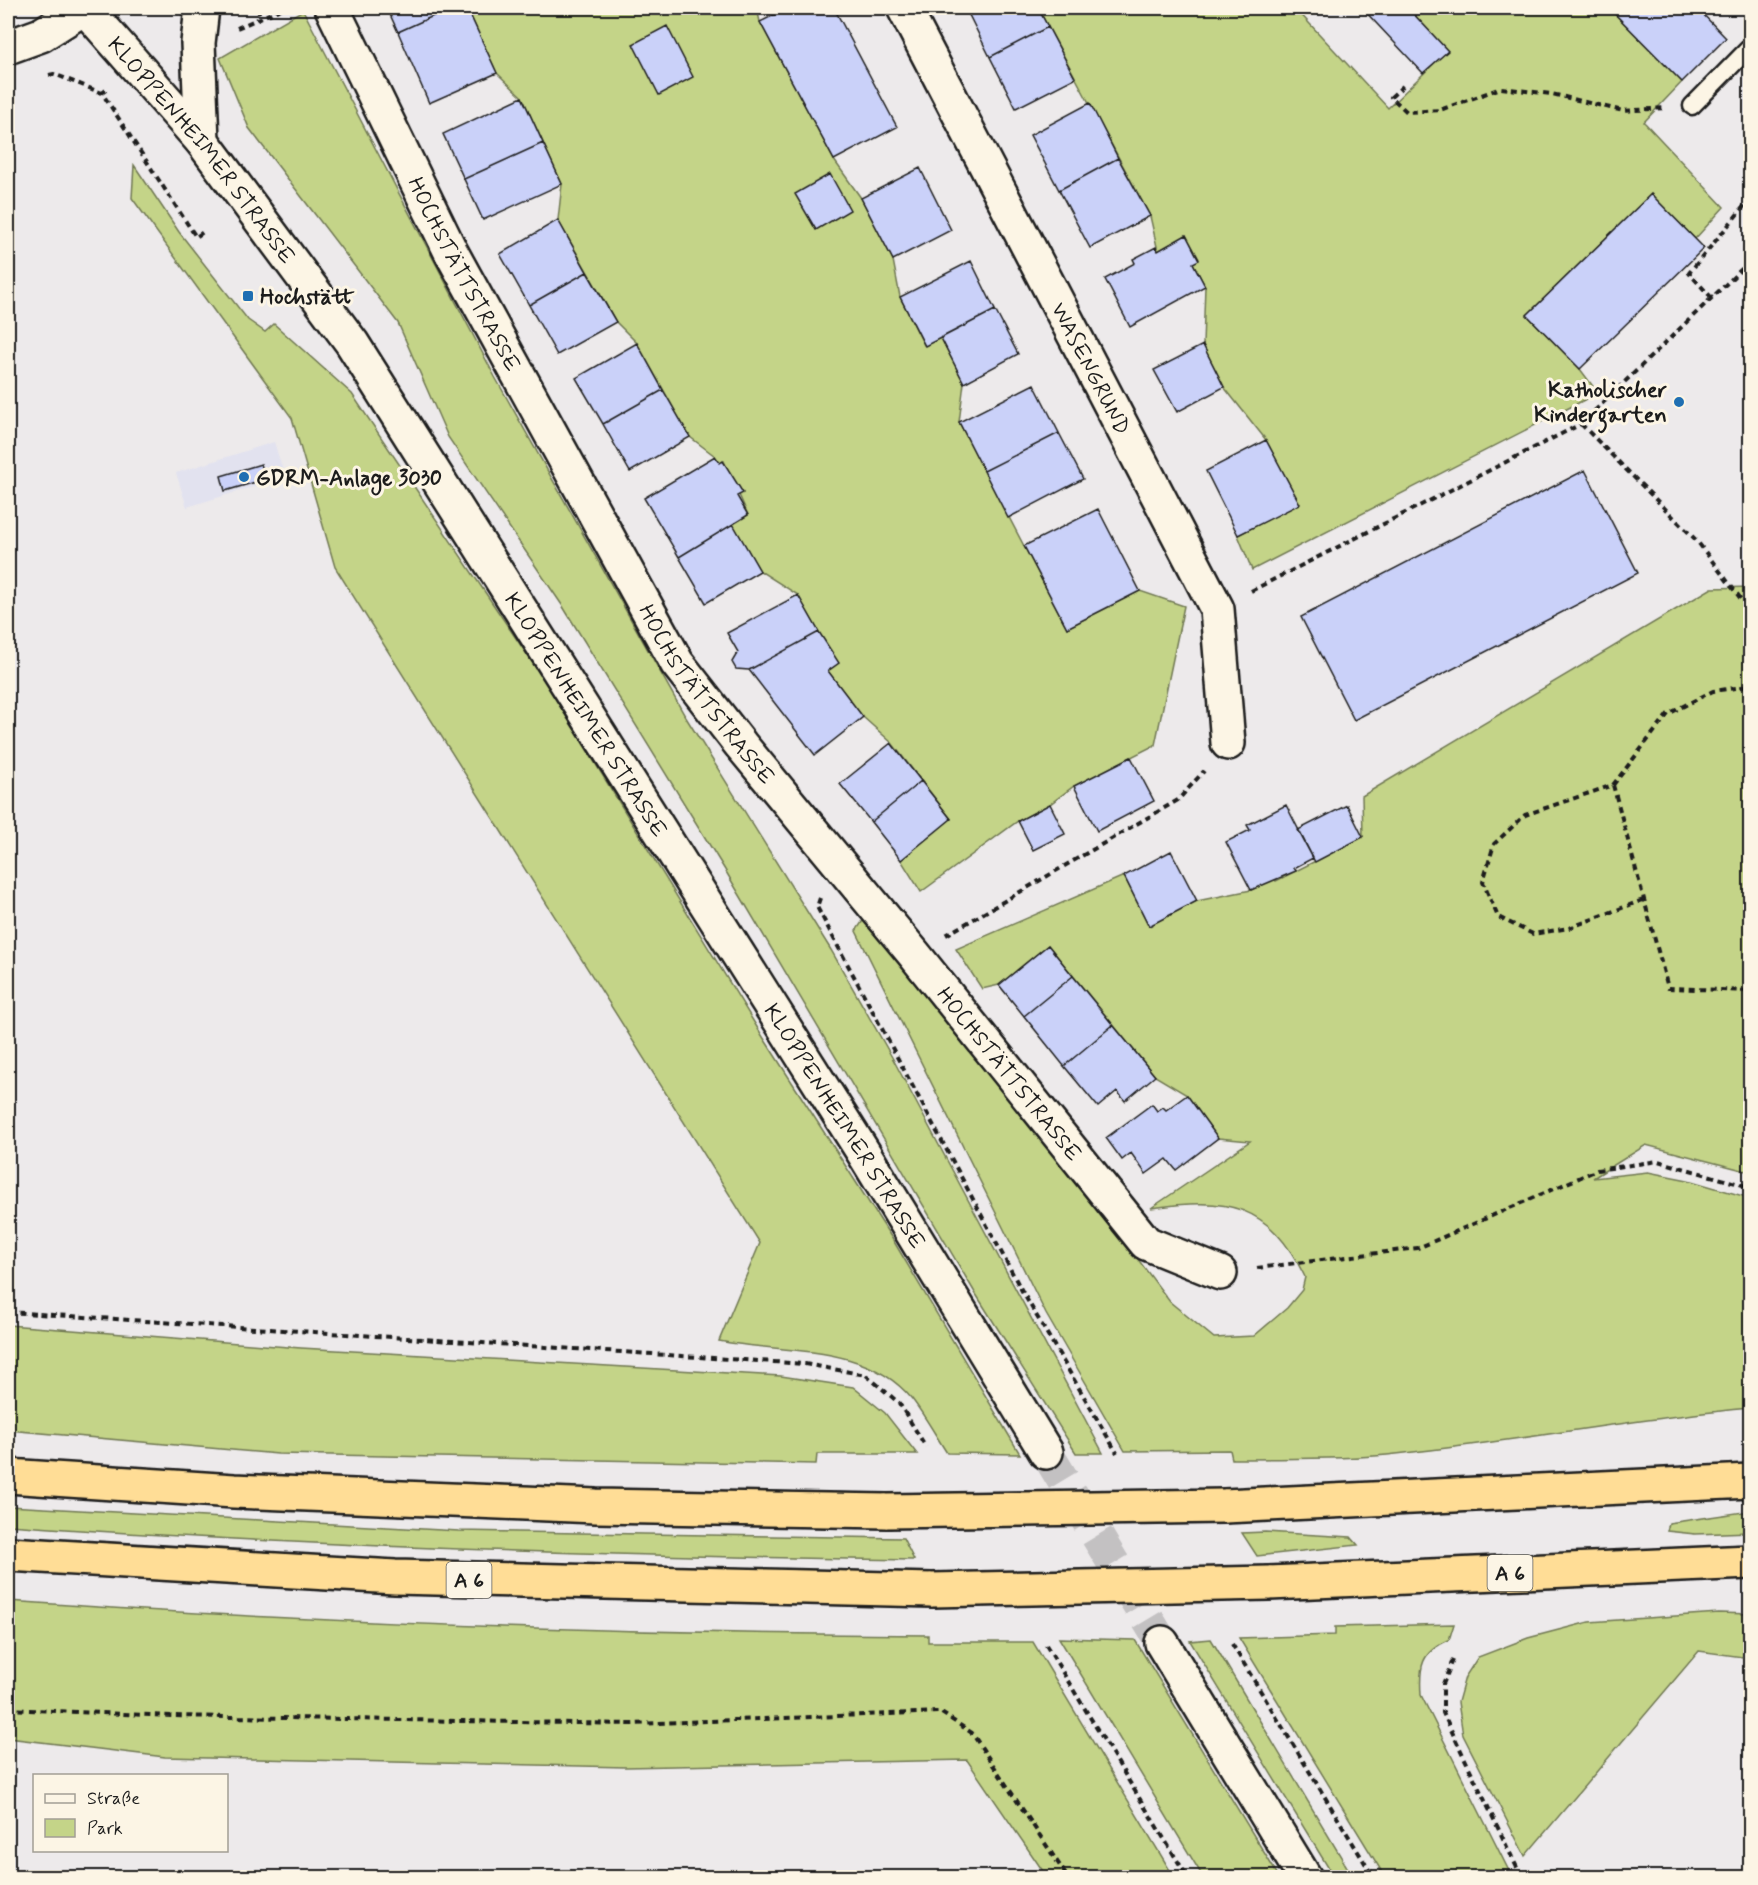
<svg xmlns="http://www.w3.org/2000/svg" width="1758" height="1885" font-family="Mynerve,sans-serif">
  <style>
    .built { fill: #e2e2ef }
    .green { fill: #c4d488; stroke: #707852; stroke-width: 1.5 }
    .building { fill: #cad1f9; stroke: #1c1c1c; stroke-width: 1.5 }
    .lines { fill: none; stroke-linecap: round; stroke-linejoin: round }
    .secondary-tunnel { stroke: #c3c1c2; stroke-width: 33; stroke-dasharray: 33 16; stroke-linecap: butt }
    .lane-casing { stroke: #1c1c1c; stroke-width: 21 }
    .street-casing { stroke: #1c1c1c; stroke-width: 38 }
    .secondary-casing { stroke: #1c1c1c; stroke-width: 38 }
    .highway-casing { stroke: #1c1c1c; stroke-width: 38 }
    .path { stroke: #1c1c1c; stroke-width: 4; stroke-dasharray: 6 4.5; stroke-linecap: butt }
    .lane { stroke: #fcf5e5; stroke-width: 16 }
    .street { stroke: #fcf5e5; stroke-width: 33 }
    .secondary { stroke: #fcf5e5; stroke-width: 33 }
    .highway { stroke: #ffdd96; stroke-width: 33 }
    .highway-bridge-casing { stroke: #1c1c1c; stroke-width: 38; stroke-linecap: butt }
    .highway-bridge { stroke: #ffdd96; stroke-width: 33 }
    .poi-dot { fill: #1f6fb2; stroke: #fcf5e5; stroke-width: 2 }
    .labels { text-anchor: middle; stroke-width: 6; stroke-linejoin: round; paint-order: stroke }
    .shield { fill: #fcf5e5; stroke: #5f5d58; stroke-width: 1.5 }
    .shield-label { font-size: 21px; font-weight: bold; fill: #1c1c1c }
    .street-label { font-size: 22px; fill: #1c1c1c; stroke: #fcf5e5 }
    .poi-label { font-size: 22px; font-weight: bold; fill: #1c1c1c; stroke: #fcf5e5; text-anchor: start }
  </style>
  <rect width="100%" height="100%" fill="#edeaeb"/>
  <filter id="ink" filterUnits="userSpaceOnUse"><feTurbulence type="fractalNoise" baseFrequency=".0167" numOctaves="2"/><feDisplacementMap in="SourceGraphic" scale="12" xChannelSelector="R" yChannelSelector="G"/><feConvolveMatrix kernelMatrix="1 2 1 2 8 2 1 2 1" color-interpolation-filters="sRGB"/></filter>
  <g filter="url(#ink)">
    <path class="built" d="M274,442L285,477L187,507L176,473Z"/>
    <path class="green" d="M467,8H757L760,22L834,160L861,198L893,260L900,297L924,345L941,338L964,383L959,422L1067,628L1140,591L1184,606L1155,745L1074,786L1050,804L1018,821L921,892L901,860L951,819L892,743L863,717L828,671L819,632L798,595L760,571L733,524L748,515L724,461L720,463L715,456L690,437L637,343L616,322L558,220L562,184L522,97L497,73Z
      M1038,8H1295L1388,108L1447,51L1408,8H1609L1682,82L1644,122L1724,207L1695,239L1651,194L1527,315L1580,369L1598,393L1252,570L1238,535L1299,503L1266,440L1224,387L1203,345L1205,286L1193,263L1199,259L1186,235L1158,251L1150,216Z
      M303,10L495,377L685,716L831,950L893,1059L1103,1453H1076L974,1291L725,870L562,605L448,437L398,323L249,128L220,58Z
      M134,165L179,232L248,320L265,332L274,324L352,394L546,683L763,1037L893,1240L1020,1454L947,1453C936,1436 925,1416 912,1399C865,1342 784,1354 719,1341L760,1243L335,567L292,418L132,198Z
      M1750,587V1172L1646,1145L1593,1178L1648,1172L1688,1180L1750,1198V1408C1629,1419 1509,1443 1387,1455C1336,1460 1283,1458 1232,1459L1230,1450L1125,1451L1046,1314L856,931L866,916L1116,1230L1170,1302L1214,1338L1254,1336L1287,1308L1302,1290L1305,1277C1269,1203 1227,1197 1151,1208L1250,1141L1218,1138L1187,1095L1155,1076L1048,945L999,985L982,989L956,949L1124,876L1149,926L1197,901L1251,890L1274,878L1276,881L1363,837L1362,796L1712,588Z
      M8,1325L301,1348L781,1376L853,1387L885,1413L917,1454H817L816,1464L278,1454L8,1430Z
      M8,1506L459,1531L903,1538L914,1560C612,1556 309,1547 8,1525Z
      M1750,1511V1532L1695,1534L1667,1531L1669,1523Z
      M1265,1532L1351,1537L1358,1545L1257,1556L1242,1533Z
      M8,1601C314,1623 621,1634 928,1635V1642H1033L1174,1877H1047L967,1760L626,1767L165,1757L8,1738Z
      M1719,1613L1750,1614V1658L1699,1651L1525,1856L1463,1735L1458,1702L1465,1677L1478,1657L1528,1638L1589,1622Z
      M1454,1624L1449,1640C1421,1652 1419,1666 1421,1695L1512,1877H1385L1239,1638L1335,1635V1627Z
      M1059,1638L1135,1640L1279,1877H1203Z
      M1211,1639L1353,1877H1334L1190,1641Z"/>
    <path class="building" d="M387,8H451L398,32Z
      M451,8H467L497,73L429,103L398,32Z
      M788,8H834L897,127L834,160L760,22Z
      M969,8H1038L1048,27L990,57L966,9Z
      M1362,8H1408L1448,51L1423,73Z
      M1609,8H1697L1726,38L1682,82Z
      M667,26L693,77L659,95L633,44Z
      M1048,27L1075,78L1016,108L990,57Z
      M522,97L543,143L464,179L443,134Z
      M1090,103L1118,158L1059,190L1030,135Z
      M543,143L562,184L483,220L464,179Z
      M1118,158L1150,216L1090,248L1059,190Z
      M920,168L951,230L893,260L861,198Z
      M830,174L850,210L816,230L795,194Z
      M1651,194L1704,248L1580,369L1527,315Z
      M558,220L587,272L529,305L500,254Z
      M1186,235L1199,260L1193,263L1205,286L1130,327L1105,279L1135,263L1133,259L1156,247L1158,251Z
      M971,261L995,310L925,346L900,297Z
      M587,272L616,322L557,355L529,305Z
      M995,310L1018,354L964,383L941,338Z
      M637,343L663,390L603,424L576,378Z
      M1203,345L1224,387L1177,412L1154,370Z
      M1034,384L1059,433L984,471L959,422Z
      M663,390L690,437L630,472L603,424Z
      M1059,433L1083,479L1008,518L984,471Z
      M1266,440L1300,504L1238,535L1206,471Z
      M715,456L720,463L723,461L743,493L737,496L748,515L679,557L644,498Z
      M261,464L266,479L225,491L221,476Z
      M1585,470L1638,573L1354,720L1301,617Z
      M1098,509L1140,591L1067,628L1024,546Z
      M733,524L760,571L706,603L679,557Z
      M798,595L819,632L749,670L736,669L732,662L738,652L727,633Z
      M819,632L839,663L828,671L863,717L815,755L749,670Z
      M891,743L921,781L871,822L840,784Z
      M1131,757L1154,801L1097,831L1074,786Z
      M921,781L951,819L901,860L871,822Z
      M1050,804L1065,834L1033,850L1018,821Z
      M1286,805L1313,858L1294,868L1296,871L1251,890L1226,842L1250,830L1247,825Z
      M1347,805L1363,837L1315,862L1298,830Z
      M1171,851L1197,901L1149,926L1124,876Z
      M1048,945L1073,976L1024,1016L999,985Z
      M1073,976L1113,1025L1064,1066L1024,1016Z
      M1113,1025L1155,1076L1125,1101L1117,1091L1098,1107L1064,1066Z
      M1187,1095L1218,1138L1176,1170L1167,1159L1146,1174L1131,1153L1122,1160L1106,1138L1152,1104L1157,1111L1163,1107L1166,1110Z"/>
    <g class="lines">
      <path class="secondary-tunnel" d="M1046,1452L1162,1643"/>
      <g class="lane-casing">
        <path id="lane" d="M1692,106L1750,47"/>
      </g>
      <g class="street-casing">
        <g id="street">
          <path id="s1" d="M332,8L451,252L677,663L741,745L914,954L1146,1243L1220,1273"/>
          <path id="s2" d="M904,8L1217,609L1228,743"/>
          <path d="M8,47L41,35L84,8"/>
          <path d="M202,141L198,43L202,8"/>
        </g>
      </g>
      <g class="secondary-casing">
        <g id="secondary">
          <path id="s3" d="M85,8L202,141L352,343L863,1152L1046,1452"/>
          <path d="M1162,1643L1305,1878"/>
        </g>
      </g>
      <g class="highway-casing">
        <path id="highway" d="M8,1476L234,1491L596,1506L887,1511
          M1224,1506L1750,1481
          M8,1554L395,1577L932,1590
          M1269,1583L1750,1562"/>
      </g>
      <path class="path" d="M257,8L261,18
        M237,28L283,8
        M49,75L54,74L102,93
        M1403,86L1391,97L1407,112L1440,110L1501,88L1552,94L1623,111L1665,108
        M106,90L102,93L196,237L203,232
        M1712,298L1689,273L1750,199
        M1581,424L1697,541L1750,611
        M1251,591L1581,424L1750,261
        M1613,785L1668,988L1750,991
        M820,898L817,907L1022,1291L1117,1453
        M1643,900L1569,928L1533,934L1498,917L1483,882L1494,844L1525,815L1613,785L1668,714L1713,691L1750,686
        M946,935L1178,800L1204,771
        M1257,1268L1418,1248L1597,1170L1658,1161L1750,1187
        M8,1312L805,1364L866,1375L899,1403L926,1447
        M1232,1644L1374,1878
        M1046,1645L1188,1878
        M1453,1660L1443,1684V1713L1522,1878
        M8,1709L172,1716L633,1724L940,1712L972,1733L1068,1878"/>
      <use href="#lane" class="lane"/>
      <use href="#street" class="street"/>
      <use href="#secondary" class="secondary"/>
      <use href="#highway" class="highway"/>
      <g class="highway-bridge-casing">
        <path id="highway-bridge" d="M887,1511L1224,1506
          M932,1590L1269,1583"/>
      </g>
      <use href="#highway-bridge" class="highway-bridge"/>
    </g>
  </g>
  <g class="poi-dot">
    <rect x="242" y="290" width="12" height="12" rx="3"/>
    <circle cx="1679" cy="402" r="6"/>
    <circle cx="244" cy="477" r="6"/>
  </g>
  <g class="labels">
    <g class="shield">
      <rect x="1487.5" y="1555" width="45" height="36" rx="4.5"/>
      <rect x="446.5" y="1562" width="45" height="36" rx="4.5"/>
    </g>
    <g class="shield-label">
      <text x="1510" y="1580">A 6</text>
      <text x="469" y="1587">A 6</text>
    </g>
    <g class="street-label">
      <text dy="8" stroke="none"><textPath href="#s3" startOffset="184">KLOPPENHEIMER STRASSE</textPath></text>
      <text dy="8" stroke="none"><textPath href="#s1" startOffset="297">HOCHSTÄTTSTRASSE</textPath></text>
      <text dy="8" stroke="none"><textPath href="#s2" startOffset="406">WASENGRUND</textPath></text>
      <text dy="8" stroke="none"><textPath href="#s1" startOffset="783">HOCHSTÄTTSTRASSE</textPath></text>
      <text dy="8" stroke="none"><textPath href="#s3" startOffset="868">KLOPPENHEIMER STRASSE</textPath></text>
      <text dy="8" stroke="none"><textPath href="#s1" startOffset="1269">HOCHSTÄTTSTRASSE</textPath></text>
      <text dy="8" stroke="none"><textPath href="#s3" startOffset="1354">KLOPPENHEIMER STRASSE</textPath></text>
    </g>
    <g class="poi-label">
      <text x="260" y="304">Hochstätt</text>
      <text x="1667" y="397" text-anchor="end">Katholischer<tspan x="1667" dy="25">Kindergarten</tspan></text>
      <text x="256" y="485">GDRM-Anlage 3030</text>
    </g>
  </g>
  <rect width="1758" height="1885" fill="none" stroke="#fcf5e5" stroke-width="30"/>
  <rect x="15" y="15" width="1728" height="1855" fill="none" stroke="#1c1c1c" stroke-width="2" filter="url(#ink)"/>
  <rect x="33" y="1774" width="195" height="78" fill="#fcf5e5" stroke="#a29e95" stroke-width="1.5"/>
  <rect x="45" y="1794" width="30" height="9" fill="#fcf5e5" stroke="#a29e95" stroke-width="1.5"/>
  <text x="87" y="1804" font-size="18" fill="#1c1c1c">Straße</text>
  <rect x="45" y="1819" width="30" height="18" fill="#c4d488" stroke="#a29e95" stroke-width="1.5"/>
  <text x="87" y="1834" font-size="18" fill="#1c1c1c">Park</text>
</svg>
